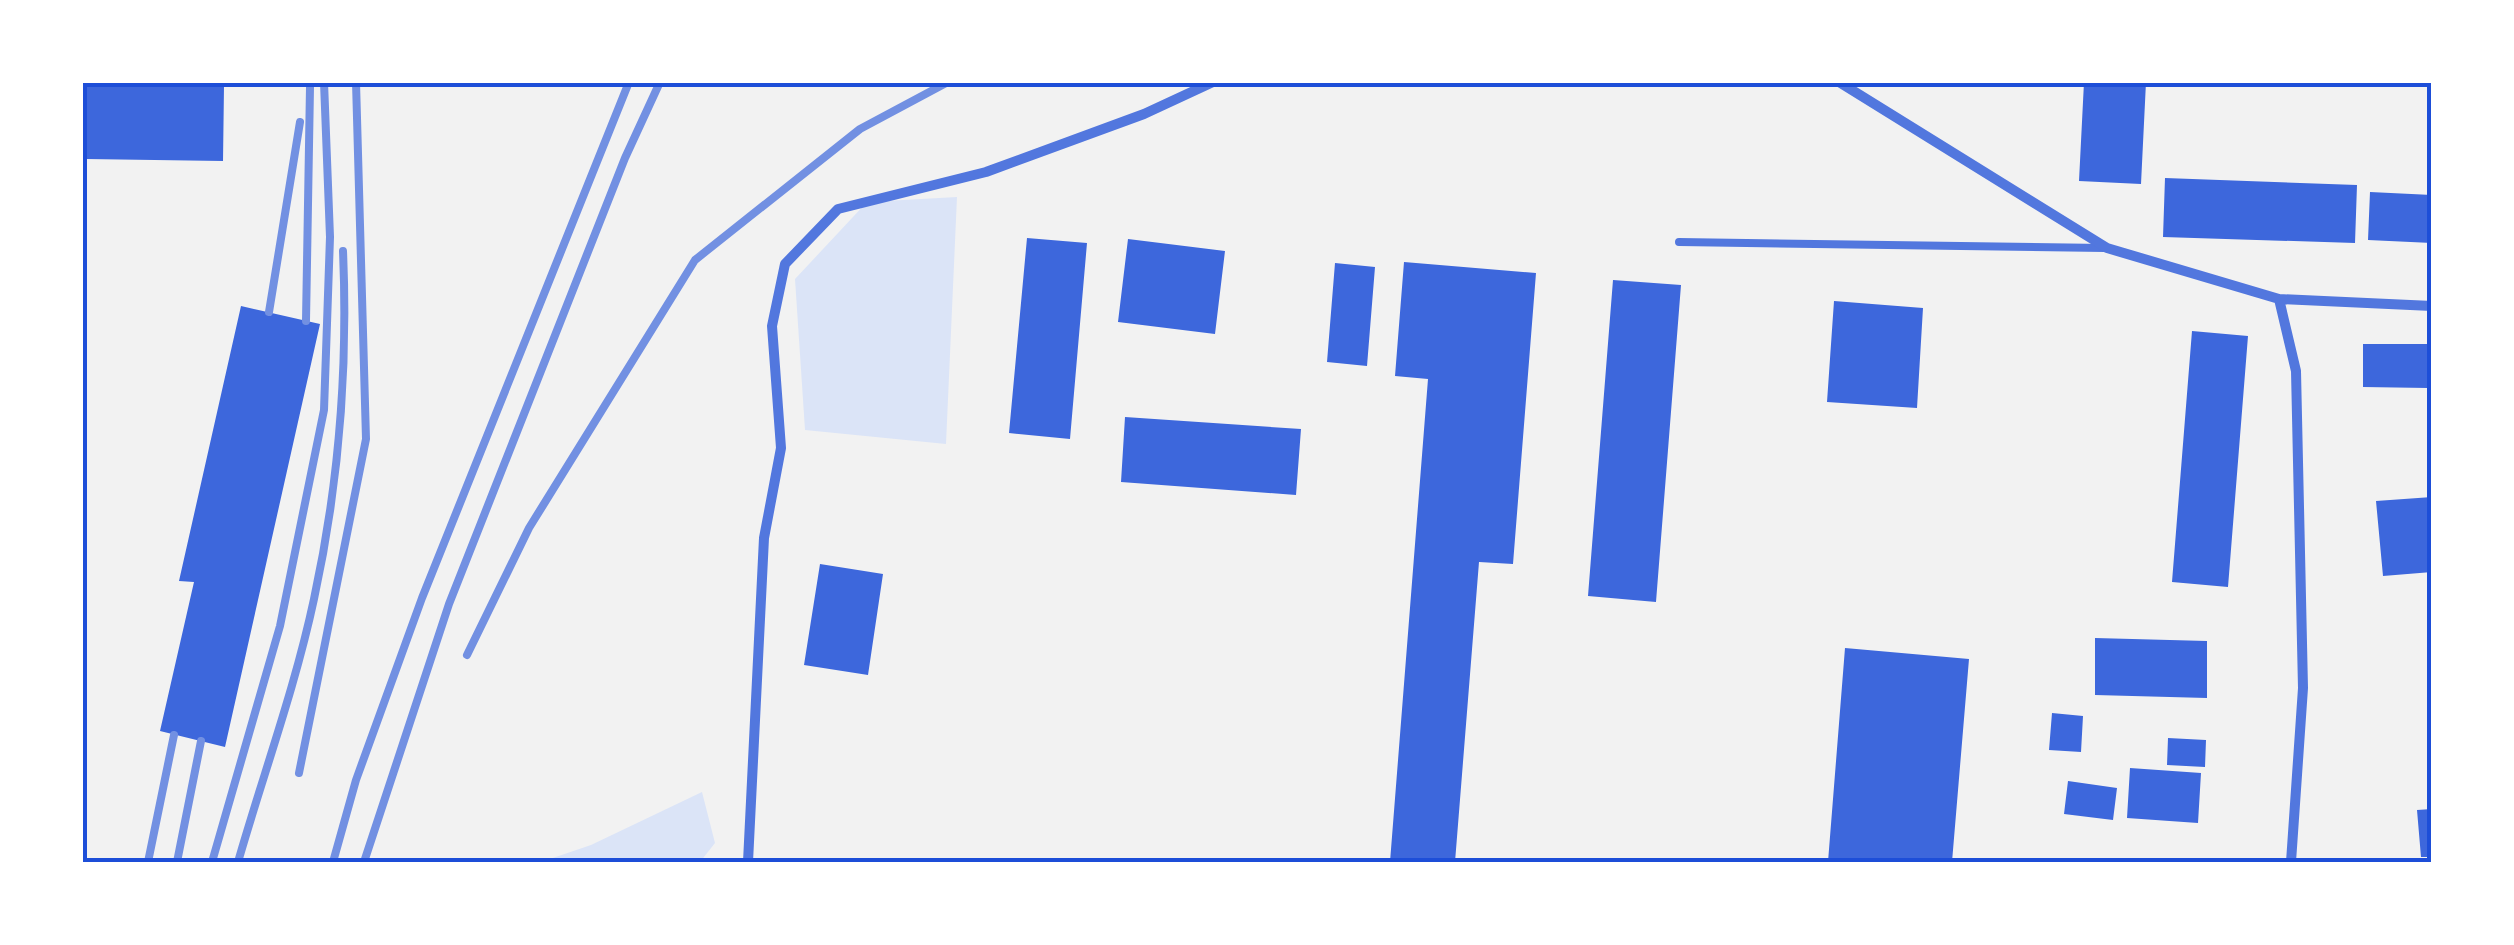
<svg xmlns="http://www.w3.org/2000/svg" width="2514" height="945" font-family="'IBM Plex Sans',sans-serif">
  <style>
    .green { fill: #dbe4f7 }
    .building { fill: #3d67dc }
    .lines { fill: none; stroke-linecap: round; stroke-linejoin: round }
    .service { stroke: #5277de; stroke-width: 8 }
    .minor { stroke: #5277de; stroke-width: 10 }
    .rail { stroke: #7290e2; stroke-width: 8 }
    .neatline { fill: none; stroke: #1d4ed8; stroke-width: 4 }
  </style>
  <rect width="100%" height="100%" fill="#f2f2f2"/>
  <path class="green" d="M957,197L946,444L805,430L795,279L867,202Z
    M702,792L715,843L700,862H541L591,845Z"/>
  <path class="building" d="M2084,82H2146L2141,184L2079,181Z
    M87,84L224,86L223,161L86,159Z
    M2165,178L2357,185L2355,243L2163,237Z
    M2370,192L2432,195V243L2368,240Z
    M1027,238L1087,243L1070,439L1009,433Z
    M1128,239L1225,251L1215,334L1118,322Z
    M1404,262L1536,273L1513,564L1479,562L1455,862H1390L1428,379L1395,376Z
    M1335,263L1375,267L1367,366L1327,362Z
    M1613,280L1681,285L1656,602L1588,596Z
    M1834,301L1923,308L1917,408L1827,402Z
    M241,306L320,324L225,747L160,731L194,582L179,581Z
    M2192,331L2248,336L2228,587L2172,582Z
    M2363,344H2428V388L2363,387Z
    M1125,417L1301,429L1296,495L1121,482Z
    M2432,497V572L2383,576L2376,501Z
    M820,564L883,574L868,675L804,665Z
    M2095,638L2207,641V698L2095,695Z
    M1845,648L1969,659L1952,862H1828Z
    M2052,713L2083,716L2081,752L2049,750Z
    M2168,738L2206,740L2205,767L2167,765Z
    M2130,768L2201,773L2198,823L2127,818Z
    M2068,781L2117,788L2113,820L2064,814Z
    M2432,809V857H2421L2417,810Z"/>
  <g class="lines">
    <path class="service" d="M1679,242L2105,248"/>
    <path class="minor" d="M1839,82L2107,248L2279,299L2296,371L2303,688L2291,862
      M2279,299L2432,306
      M748,862L764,538L781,448L772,326L785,264L838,209L986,172L1144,114L1213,82"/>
    <path class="rail" d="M269,312L300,122
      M306,321L310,87
      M467,655L529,528L695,260L860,129L948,82
      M299,773L366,439L356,82
      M148,862L174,735
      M177,862L201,741
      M212,862L280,626L324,410L330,237L324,82
      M238,862C263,775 295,688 314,599C339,484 348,367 343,251
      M333,862L356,780L422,598L629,82
      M364,862L449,604L625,158L660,82"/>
  </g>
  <rect width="2514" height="945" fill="none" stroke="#ffffff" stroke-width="170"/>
  <rect x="85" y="85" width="2344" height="775" class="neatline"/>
</svg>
